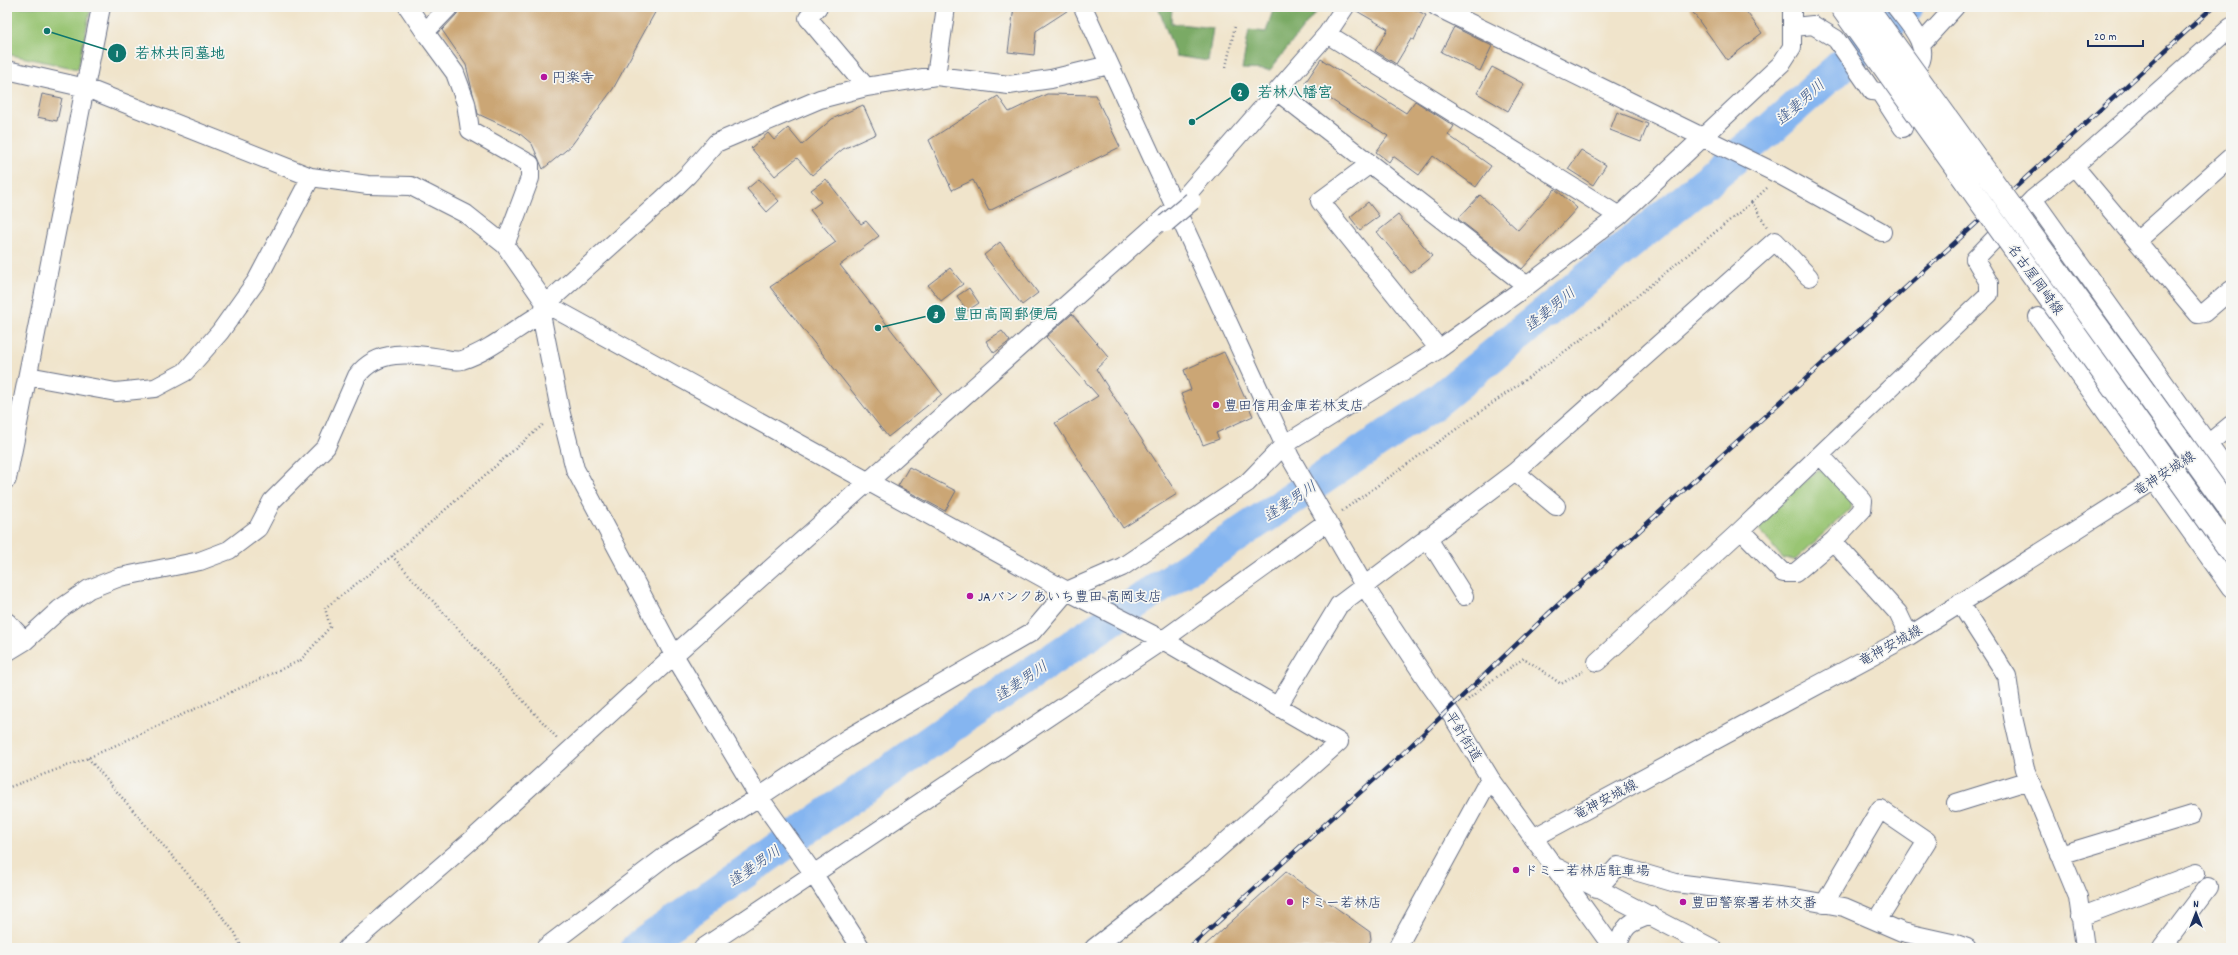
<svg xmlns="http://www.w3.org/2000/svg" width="2238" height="955" font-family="Dekko,'Klee One',sans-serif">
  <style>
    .green { fill: #99c573; stroke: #5a7a68 }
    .forest { fill: #7aaa65; stroke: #4a6c62 }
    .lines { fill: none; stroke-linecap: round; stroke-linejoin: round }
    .river { stroke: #85b5f0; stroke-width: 33 }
    .building { fill: #cba674 }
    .minor-casing { stroke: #666e84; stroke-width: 20 }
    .path { stroke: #666e84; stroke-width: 2.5; stroke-dasharray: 1 3; stroke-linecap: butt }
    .minor { stroke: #fff; stroke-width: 18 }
    .rail-casing { stroke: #1b2f5e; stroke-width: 4.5 }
    .rail { stroke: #f6f6f2; stroke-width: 3; stroke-dasharray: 9; stroke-linecap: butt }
    .minor-bridge-casing { stroke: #666e84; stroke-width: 20; stroke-linecap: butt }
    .major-bridge-casing { stroke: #666e84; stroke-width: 24; stroke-linecap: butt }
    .minor-bridge { stroke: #fff; stroke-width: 18 }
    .major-bridge { stroke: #fff; stroke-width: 22 }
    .poi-dot { fill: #b5179e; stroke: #f6f6f2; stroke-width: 1.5 }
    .labels { text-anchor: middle; stroke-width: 3.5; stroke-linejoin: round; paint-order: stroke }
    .poi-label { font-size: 14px; fill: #1b2f5e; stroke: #f6f6f2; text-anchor: start }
    .street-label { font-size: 14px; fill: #1b2f5e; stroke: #f6f6f2 }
    .water-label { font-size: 15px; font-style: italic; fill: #3b578a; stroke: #f6f6f2 }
    .leader { fill: none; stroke: #0f766e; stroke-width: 1.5 }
    .callout-dot { fill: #0f766e; stroke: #f6f6f2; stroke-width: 1.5 }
    .mark-label { font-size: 12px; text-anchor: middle; font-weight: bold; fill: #fff }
    .callout-label { font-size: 15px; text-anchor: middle; font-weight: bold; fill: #0f766e; stroke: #f6f6f2; stroke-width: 3.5; stroke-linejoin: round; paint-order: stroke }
  </style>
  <rect width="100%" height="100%" fill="#f6f6f2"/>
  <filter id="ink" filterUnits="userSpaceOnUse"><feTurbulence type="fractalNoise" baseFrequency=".025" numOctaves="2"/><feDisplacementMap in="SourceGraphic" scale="8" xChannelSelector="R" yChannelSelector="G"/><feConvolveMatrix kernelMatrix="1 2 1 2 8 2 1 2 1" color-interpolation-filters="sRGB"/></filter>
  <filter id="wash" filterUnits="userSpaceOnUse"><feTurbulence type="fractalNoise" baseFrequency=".012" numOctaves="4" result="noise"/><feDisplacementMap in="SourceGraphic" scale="16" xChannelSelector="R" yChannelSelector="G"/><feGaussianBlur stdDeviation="0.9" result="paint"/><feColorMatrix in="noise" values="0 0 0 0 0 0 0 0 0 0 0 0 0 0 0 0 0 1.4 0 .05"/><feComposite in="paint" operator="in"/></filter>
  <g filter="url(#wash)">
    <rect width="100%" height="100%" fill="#f0e4cb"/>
    <path class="green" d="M7,7H91L78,69L7,54Z
      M1818,470L1825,471L1851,499L1850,509L1795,560L1783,559L1759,529L1758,524Z"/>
    <path class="forest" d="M1158,7H1172L1171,23L1213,28L1208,61L1176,56Z
      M1274,7H1320L1270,70L1242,69L1249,30L1266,32Z"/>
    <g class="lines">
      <path class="river" d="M637,948L951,727L1432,405L1769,130L1907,7"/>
    </g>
    <g id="blocks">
      <path class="building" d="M459,7H658L613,89L571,146L543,169L532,144L519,133L478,114L466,65L442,30L457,14Z
        M1014,7H1073L1036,31L1034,55L1008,52Z
        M1355,7H1410L1426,15L1414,40L1411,39L1396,64L1375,51L1388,29L1355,10Z
        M1689,7H1743L1762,33L1727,60Z
        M1454,27L1492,46L1480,71L1441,52Z
        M1321,59L1406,113L1415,101L1454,126L1448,135L1491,166L1476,187L1433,156L1419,175L1393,156L1389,162L1376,152L1388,136L1305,83Z
        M1492,67L1524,84L1508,111L1477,93Z
        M42,94L62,98L57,121L37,117Z
        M1047,94L1095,95L1120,147L989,211L973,180L952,190L929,140L998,96L1009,112Z
        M863,105L876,134L843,149L812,175L797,158L775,176L751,148L768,133L774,140L788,128L802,145L832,119Z
        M1617,112L1648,124L1641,142L1610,130Z
        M1581,150L1606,165L1593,185L1568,169Z
        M759,179L779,201L767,212L747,189Z
        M826,179L861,224L866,221L879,236L840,265L942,394L888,437L770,287L836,242L810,210L821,202L811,190Z
        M1555,189L1577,208L1522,269L1458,219L1480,195L1518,230Z
        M1368,202L1379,216L1360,230L1350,217Z
        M1398,215L1432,256L1411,273L1377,232Z
        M1000,242L1038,293L1022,305L984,255Z
        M950,268L963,284L941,301L928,285Z
        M969,288L979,303L967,311L957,296Z
        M1072,314L1109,357L1096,369L1177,494L1123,528L1055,423L1098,396L1046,337Z
        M1002,331L1010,341L994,353L986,341Z
        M1224,352L1253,416L1216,433L1219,439L1203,445L1181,394L1191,390L1184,370Z
        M909,467L956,491L945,511L898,486Z
        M1286,872L1370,932L1371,939L1367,948H1202Z"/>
    </g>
  </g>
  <g filter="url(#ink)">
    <use href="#blocks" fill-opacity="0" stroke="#666e84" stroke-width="1"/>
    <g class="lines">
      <g class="minor-casing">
        <path id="minor" d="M408,7L425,32L449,7
          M818,7L808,18L866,87
          M1083,7L1290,457L1365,587L1428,682L1451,714L1490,778L1613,948
          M1437,7L1780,175L1882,232
          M1794,27L1813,25L1836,39L1872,91L1888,93C1897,85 1912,76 1918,66C1932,46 1907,22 1896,7
          M2231,27L2074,166L2198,314L2204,313L2231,290
          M425,32L455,73L466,103L470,130L530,164V178L505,245
          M1327,34L1619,216
          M1921,44L1955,7
          M7,70L86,88L311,177L368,185L411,186L466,214L505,245L546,304L1067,591L1163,640L1339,742L1193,871L1094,948
          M936,76L946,7
          M1278,92L1527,286
          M1881,94L1903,128
          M1370,164L1320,201L1439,349
          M2033,199L2231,476
          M2137,241L2231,157
          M541,314L560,410L575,469L674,655L759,797L811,870L861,948
          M2038,317L2231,588
          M28,376L116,392L155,388L185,372L220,332L257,280L311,177
          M1515,472L1556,506
          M7,479L101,7
          M1741,530L1783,573H1795L1833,541L1862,510L1863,501L1820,455
          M1427,537L1464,596
          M1833,541L1898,613L1909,636
          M1960,603L2007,676L2013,717L2025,769L2078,897L2085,948
          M7,622L25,641
          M7,652L25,641L60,609L89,589L120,577L200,561L229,550L258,528L272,501L326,447L357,376C377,349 410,353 441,358C447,359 455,362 462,360C490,351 515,329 541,314L546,304L663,199L688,175L716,143L820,99L866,87L936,76L1009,85L1051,79L1109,65
          M1597,662L1741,530L1989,294V283L1975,259L2033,199L2074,166
          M1278,706L1339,605L1515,472L1775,241L1809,277
          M1956,803L2030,780
          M1533,838L1909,636L2156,479L2208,444L2231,425
          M2060,855L2192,815
          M1558,868L1712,948
          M1597,889L1618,866L1676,883L1795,898L1844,907L1902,932L1956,944L1967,948
          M1824,904L1880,809L1927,841L1877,921
          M2080,917L2196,873
          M347,948L475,837L674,655L1176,207L1327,34L1345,7
          M545,948L667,855L759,797L848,738L1032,632L1067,591L1122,567L1247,483L1284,445L1439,349L1527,286L1619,216L1781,64L1792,47V7
          M703,948L1163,640L1328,521
          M1397,948L1490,778
          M1617,948C1624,925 1628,923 1651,915
          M2162,948L2208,887"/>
      </g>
      <path class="path" d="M1226,67L1235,26
        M1767,188L1752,202L1767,227
        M1342,511L1603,324L1752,202
        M392,556L557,738
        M1465,702L1484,686L1524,658L1561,684L1583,671
        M88,758L198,886L235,933L242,948
        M7,788L88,758L301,660L330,627L325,608L392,556L545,423"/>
      <use href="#minor" class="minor"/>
      <g class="rail-casing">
        <path id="rail" d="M1189,948L1399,757L1547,615L2213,7"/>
      </g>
      <use href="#rail" class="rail"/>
      <g class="minor-bridge-casing">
        <path id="minor-bridge" d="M1166,223L1192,201"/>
      </g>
      <g class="major-bridge-casing">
        <path id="major-bridge" d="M1841,7L2231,552
          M1867,7L2231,511"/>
      </g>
      <use href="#minor-bridge" class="minor-bridge"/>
      <use href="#major-bridge" class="major-bridge"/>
    </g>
  </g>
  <g class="poi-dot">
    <circle cx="544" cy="77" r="4"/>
    <circle cx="1216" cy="405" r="4"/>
    <circle cx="970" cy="596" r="4"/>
    <circle cx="1516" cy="870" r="4"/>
    <circle cx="1290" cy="902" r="4"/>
    <circle cx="1683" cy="902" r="4"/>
  </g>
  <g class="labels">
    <g class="poi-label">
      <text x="552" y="82">円楽寺</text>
      <text x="1224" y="410">豊田信用金庫若林支店</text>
      <text x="978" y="601">JAバンクあいち豊田 高岡支店</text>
      <text x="1524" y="875">ドミー若林店駐車場</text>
      <text x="1298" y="907">ドミー若林店</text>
      <text x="1691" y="907">豊田警察署若林交番</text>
    </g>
    <g class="street-label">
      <text transform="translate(2036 279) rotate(54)" y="5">名古屋岡崎線</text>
      <text transform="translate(2164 473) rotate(-33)" y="5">竜神安城線</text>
      <text transform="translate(1890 645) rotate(-29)" y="5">竜神安城線</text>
      <text transform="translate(1464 736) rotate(58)" y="5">平針街道</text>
      <text transform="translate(1605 799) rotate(-28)" y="5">竜神安城線</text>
    </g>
    <g class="water-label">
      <text transform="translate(1800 102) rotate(-42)" y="5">逢妻男川</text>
      <text transform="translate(1550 309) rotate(-39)" y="5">逢妻男川</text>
      <text transform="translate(1290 501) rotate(-34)" y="5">逢妻男川</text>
      <text transform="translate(1021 681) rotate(-34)" y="5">逢妻男川</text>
      <text transform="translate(754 866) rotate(-35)" y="5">逢妻男川</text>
    </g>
  </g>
  <path class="leader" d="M47 31L117 53M1192 122L1240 92M878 328L936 314"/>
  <g class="callout-dot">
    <circle cx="47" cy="31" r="4"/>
    <circle cx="1192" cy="122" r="4"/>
    <circle cx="878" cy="328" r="4"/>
    <circle cx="117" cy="53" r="10"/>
    <circle cx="1240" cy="92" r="10"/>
    <circle cx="936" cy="314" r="10"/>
  </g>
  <g class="mark-label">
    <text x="117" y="57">1</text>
    <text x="1240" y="96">2</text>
    <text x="936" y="318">3</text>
  </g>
  <g class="callout-label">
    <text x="180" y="58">若林共同墓地</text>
    <text x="1295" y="97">若林八幡宮</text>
    <text x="1006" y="319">豊田高岡郵便局</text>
  </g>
  <rect width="2238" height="955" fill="none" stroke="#f6f6f2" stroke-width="24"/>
  <g transform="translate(2196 913)" stroke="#f6f6f2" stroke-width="3" paint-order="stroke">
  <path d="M0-3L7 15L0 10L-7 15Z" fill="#1b2f5e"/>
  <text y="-6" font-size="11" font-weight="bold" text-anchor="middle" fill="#1b2f5e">N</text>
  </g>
  <path d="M2088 40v6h55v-6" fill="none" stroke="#1b2f5e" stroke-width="2"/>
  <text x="2094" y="40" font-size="12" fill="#1b2f5e" stroke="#f6f6f2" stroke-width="3" paint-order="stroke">20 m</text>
</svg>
